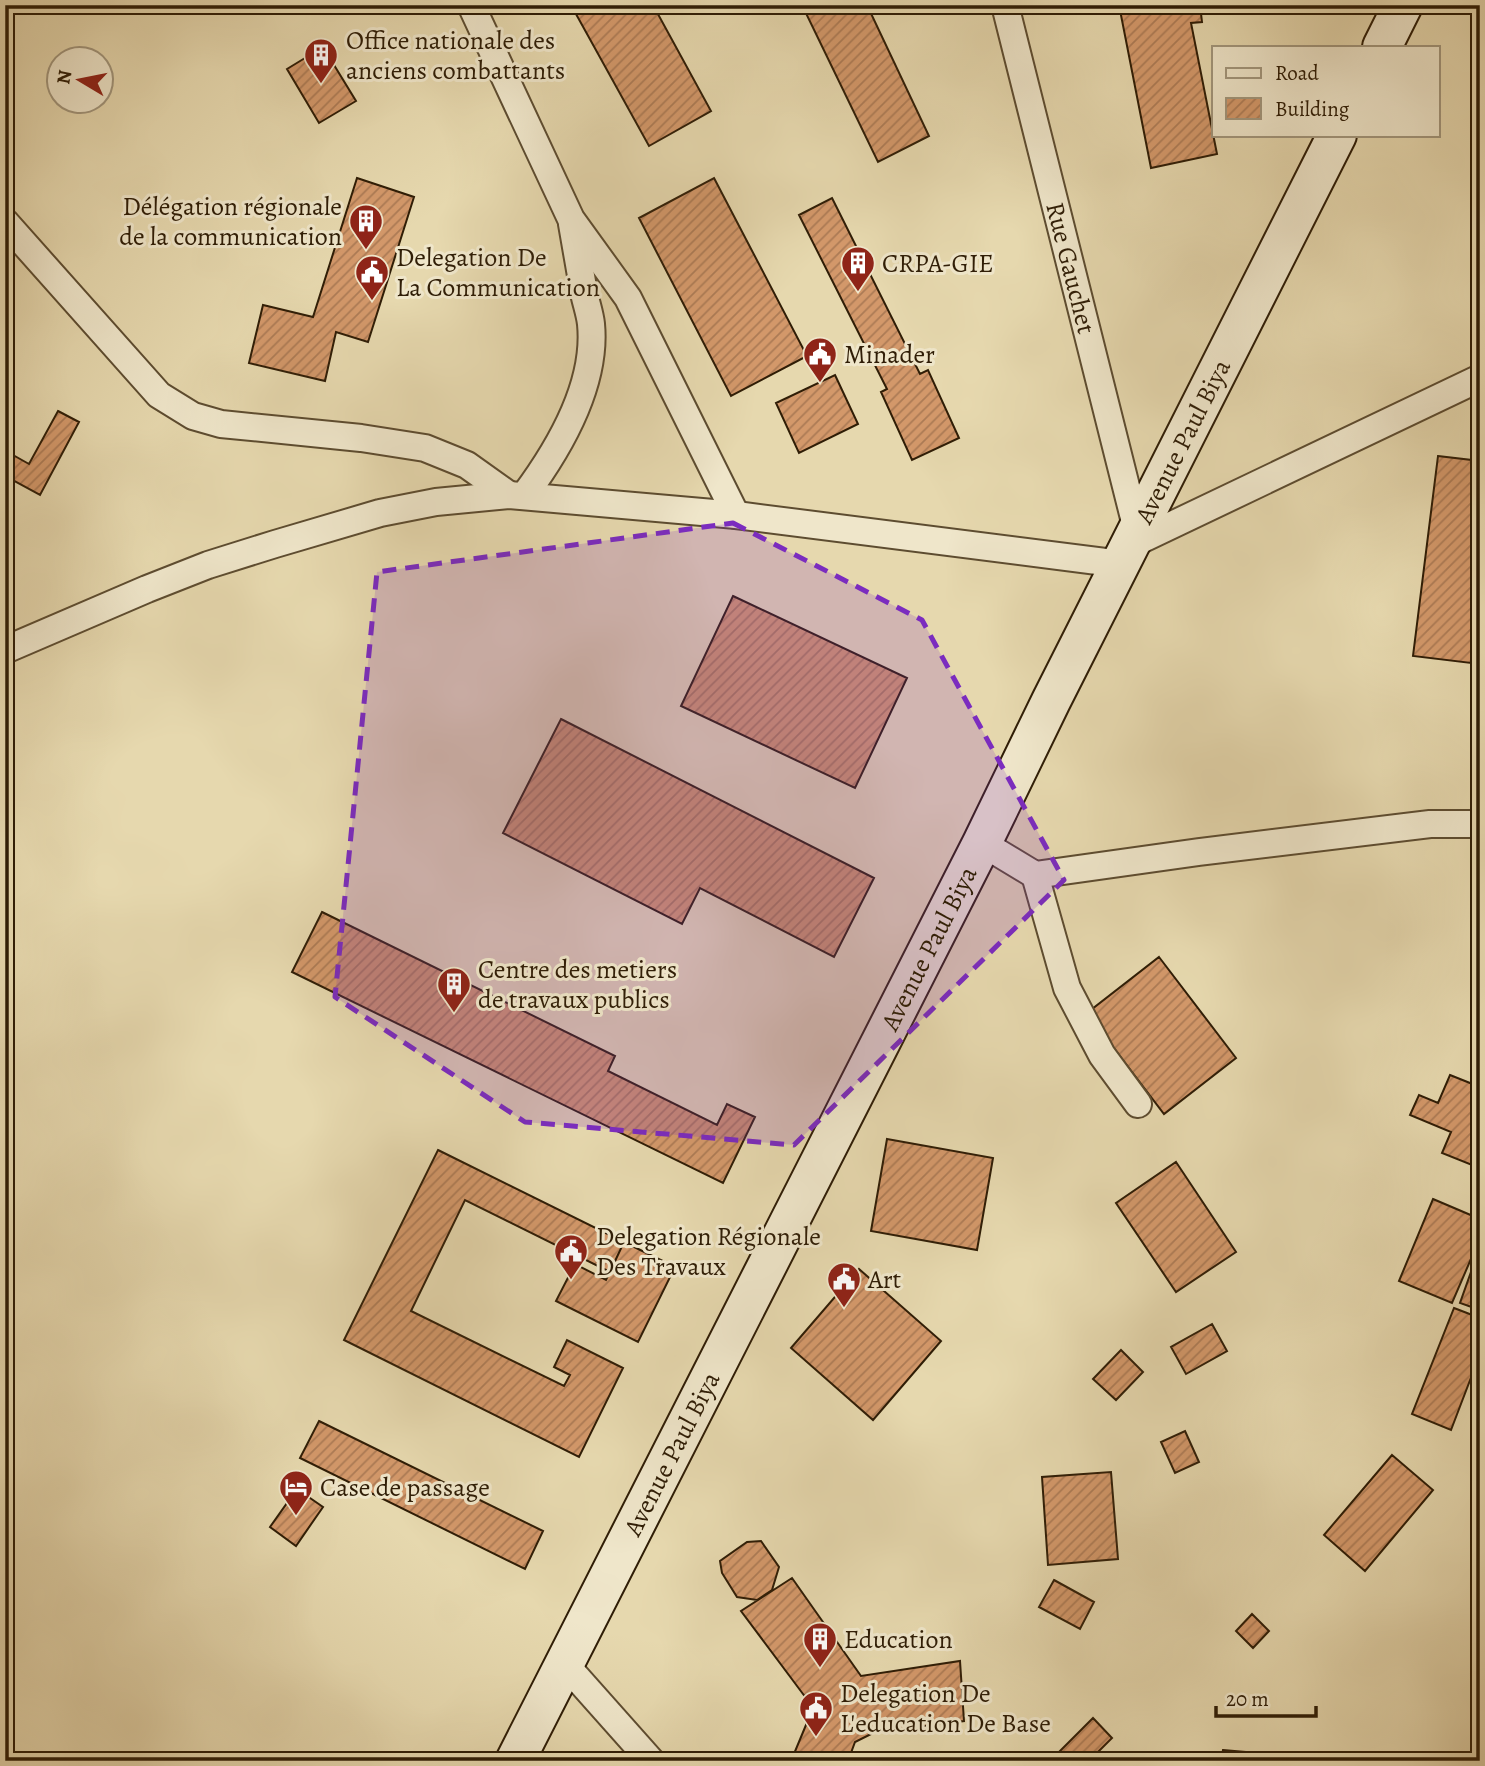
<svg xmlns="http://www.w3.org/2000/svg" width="1485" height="1766" font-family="Alegreya,serif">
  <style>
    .building { fill: url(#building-hatch); stroke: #2f1d06; stroke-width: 2 }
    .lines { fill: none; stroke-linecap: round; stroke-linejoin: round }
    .street-casing { stroke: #5d4c30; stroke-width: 30 }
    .secondary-casing { stroke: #2f1d06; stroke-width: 42 }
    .street { stroke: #efe6ca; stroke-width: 26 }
    .secondary { stroke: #efe6ca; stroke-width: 38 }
    .marked { fill: #7b2cbf; fill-opacity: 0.2; stroke: #7b2cbf; stroke-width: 5; stroke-dasharray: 14 9; stroke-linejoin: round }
    .labels { text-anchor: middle; stroke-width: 6; stroke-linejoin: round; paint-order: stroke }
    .poi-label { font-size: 26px; fill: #2f1d06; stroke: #efe6ca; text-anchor: start }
    .street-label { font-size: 26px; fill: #2f1d06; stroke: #efe6ca }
  </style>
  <defs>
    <pattern id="building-hatch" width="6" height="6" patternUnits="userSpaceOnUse" patternTransform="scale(1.75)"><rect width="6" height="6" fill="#d3986a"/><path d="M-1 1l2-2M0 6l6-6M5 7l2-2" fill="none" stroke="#ac7b55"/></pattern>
  </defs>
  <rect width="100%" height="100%" fill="#e6d8ae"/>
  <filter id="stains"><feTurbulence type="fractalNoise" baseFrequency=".00286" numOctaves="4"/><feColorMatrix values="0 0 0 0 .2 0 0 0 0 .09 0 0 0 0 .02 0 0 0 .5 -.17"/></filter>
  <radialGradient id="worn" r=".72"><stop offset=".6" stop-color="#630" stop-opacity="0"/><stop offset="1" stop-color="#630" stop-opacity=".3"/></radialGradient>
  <path class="building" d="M571,5H653L711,111L649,146Z
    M802,5H867L929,136L878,162Z
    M1119,5H1200L1202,22L1191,23L1217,154L1151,168Z
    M323,47L356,101L319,123L287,69Z
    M357,178L414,197L368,342L336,332L325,381L249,363L263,305L313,317Z
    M714,178L807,356L731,396L639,218Z
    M832,198L920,374L928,370L959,438L912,460L881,392L887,389L799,215Z
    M835,375L858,424L799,453L776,403Z
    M58,411L79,422L40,495L5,476V469L13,455L29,464Z
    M1438,456L1480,461V597L1471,663L1413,656Z
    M733,596L907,678L855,788L681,706Z
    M561,719L874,878L834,957L700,888L682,924L503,833Z
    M322,912L615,1056L608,1071L717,1125L727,1104L755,1117L723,1183L292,972Z
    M1159,957L1236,1058L1164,1114L1087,1013Z
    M1450,1075L1480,1087V1160L1477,1167L1442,1153L1451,1132L1410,1115L1419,1095L1438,1103Z
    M887,1139L993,1158L977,1250L871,1231Z
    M438,1150L624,1242L610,1272L465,1200L411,1311L564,1386L570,1375L554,1367L567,1340L623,1368L579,1457L344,1340Z
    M1176,1162L1236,1252L1176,1292L1116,1203Z
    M1433,1199L1480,1219V1238L1452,1303L1399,1281Z
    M624,1242L675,1267L638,1342L556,1301L575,1264L606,1280Z
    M1477,1255L1480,1256V1310L1460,1303Z
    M859,1269L941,1341L873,1420L791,1348Z
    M1454,1308L1480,1318V1354L1451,1430L1412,1414Z
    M1212,1324L1227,1351L1186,1374L1171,1347Z
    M1121,1350L1143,1372L1116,1400L1093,1379Z
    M319,1421L543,1531L525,1569L300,1458Z
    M1185,1431L1199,1462L1175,1473L1161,1442Z
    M1392,1455L1433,1490L1365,1571L1324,1535Z
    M1111,1472L1118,1559L1048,1565L1042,1477Z
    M297,1489L323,1507L296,1546L270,1527Z
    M761,1541L779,1567L772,1590L757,1600L737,1597L722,1573L720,1561L747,1542Z
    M792,1578L861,1676L960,1661L964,1721L875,1732L855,1742L848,1761H791L806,1725V1698L741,1611Z
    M1054,1580L1094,1602L1080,1629L1039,1607Z
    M1252,1614L1269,1631L1253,1648L1236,1631Z
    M1093,1718L1112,1738L1089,1761H1050Z
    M1223,1750L1268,1754V1761H1221Z"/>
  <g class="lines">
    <g class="street-casing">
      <g id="street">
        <path d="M471,5L571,219L628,298L736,515"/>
        <path id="s1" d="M1005,5L1137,530"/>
        <path d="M5,222L159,395L193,416L221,424L361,438L425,448L467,465L509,495"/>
        <path d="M524,496C559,449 597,385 591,324C590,314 586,303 584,293C580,270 576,247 572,224"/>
        <path d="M1130,545L1480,378"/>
        <path d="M5,650L147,589L208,565L275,544L380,513L436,502L509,495L736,515L1121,564"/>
        <path d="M982,843L1035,875L1199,852L1430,824H1480"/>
        <path d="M1035,875L1067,988L1102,1055L1138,1104"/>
        <path d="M563,1662L651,1761"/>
      </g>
    </g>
    <g class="secondary-casing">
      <g id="secondary">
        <path d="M1382,47L1403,5"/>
        <path id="s2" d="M515,1761L982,843L1051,701L1337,135"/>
      </g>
    </g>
    <use href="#street" class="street"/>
    <use href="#secondary" class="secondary"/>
  </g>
  <path class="marked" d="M733,523L922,620L1064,880L794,1145L525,1122L335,997L377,572Z"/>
  <defs>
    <g id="building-pin" transform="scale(1.75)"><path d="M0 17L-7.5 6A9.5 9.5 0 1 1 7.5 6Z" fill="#8f2418" stroke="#efe6ca"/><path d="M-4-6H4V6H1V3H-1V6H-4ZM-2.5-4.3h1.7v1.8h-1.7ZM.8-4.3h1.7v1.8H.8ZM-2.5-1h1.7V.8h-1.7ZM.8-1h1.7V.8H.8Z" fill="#fff"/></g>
    <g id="civic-pin" transform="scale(1.75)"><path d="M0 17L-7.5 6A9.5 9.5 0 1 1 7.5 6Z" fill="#8f2418" stroke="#efe6ca"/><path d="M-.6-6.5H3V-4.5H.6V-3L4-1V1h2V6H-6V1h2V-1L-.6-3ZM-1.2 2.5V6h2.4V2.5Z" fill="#fff"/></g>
    <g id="hotel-pin" transform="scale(1.75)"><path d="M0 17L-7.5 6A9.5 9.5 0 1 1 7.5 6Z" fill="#8f2418" stroke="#efe6ca"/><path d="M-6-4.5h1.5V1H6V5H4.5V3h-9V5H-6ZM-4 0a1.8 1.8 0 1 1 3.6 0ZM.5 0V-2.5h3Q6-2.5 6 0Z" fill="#fff"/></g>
  </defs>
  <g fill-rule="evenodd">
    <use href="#building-pin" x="321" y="55"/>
    <use href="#building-pin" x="366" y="221"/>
    <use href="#building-pin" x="858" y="263"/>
    <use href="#civic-pin" x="372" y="272"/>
    <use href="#civic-pin" x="820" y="354"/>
    <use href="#building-pin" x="454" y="984"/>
    <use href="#civic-pin" x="571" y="1251"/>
    <use href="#civic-pin" x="844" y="1279"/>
    <use href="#hotel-pin" x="296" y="1487"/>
    <use href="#building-pin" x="820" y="1639"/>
    <use href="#civic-pin" x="816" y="1708"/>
  </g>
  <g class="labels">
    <g class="poi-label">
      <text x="346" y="49">Office nationale des<tspan x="346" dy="30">anciens combattants</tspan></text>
      <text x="342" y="215" text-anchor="end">Délégation régionale<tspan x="342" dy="30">de la communication</tspan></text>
      <text x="396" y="266">Delegation De<tspan x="396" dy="30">La Communication</tspan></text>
      <text x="882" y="272">CRPA-GIE</text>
      <text x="844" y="363">Minader</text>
      <text x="478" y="978">Centre des metiers<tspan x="478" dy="30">de travaux publics</tspan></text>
      <text x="596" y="1245">Delegation Régionale<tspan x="596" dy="30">Des Travaux</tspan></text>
      <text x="868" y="1288">Art</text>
      <text x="320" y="1496">Case de passage</text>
      <text x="844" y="1648">Education</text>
      <text x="840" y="1702">Delegation De<tspan x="840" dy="30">L'education De Base</tspan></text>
    </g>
    <g class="street-label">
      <text dy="9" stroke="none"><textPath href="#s1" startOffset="271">Rue Gauchet</textPath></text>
      <text dy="9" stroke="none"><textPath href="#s2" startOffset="1479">Avenue Paul Biya</textPath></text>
      <text dy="9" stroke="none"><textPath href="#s2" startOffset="912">Avenue Paul Biya</textPath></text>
      <text dy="9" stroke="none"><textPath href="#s2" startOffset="345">Avenue Paul Biya</textPath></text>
    </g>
  </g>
  <rect width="1485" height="1766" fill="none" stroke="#e6d8ae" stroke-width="28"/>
  <rect x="7" y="7" width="1471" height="1752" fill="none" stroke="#2f1d06" stroke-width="3.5"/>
  <rect x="14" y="14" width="1457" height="1738" fill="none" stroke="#2f1d06" stroke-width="2"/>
  <rect x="1212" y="46" width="228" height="91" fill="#efe6ca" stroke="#a2967c" stroke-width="2"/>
  <rect x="1226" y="68" width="35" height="10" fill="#efe6ca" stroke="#a2967c" stroke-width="2"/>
  <text x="1275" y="80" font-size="21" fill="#2f1d06">Road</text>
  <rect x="1226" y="98" width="35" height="21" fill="url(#building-hatch)" stroke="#a2967c" stroke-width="2"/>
  <text x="1275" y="116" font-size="21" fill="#2f1d06">Building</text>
  <g transform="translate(80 80) rotate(280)"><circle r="33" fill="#efe6ca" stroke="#a2967c" stroke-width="2"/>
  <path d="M0-5L12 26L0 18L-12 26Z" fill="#8f2418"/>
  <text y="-10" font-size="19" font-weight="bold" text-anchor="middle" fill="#2f1d06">N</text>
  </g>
  <path d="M1216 1706v10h100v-10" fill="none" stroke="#2f1d06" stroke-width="3.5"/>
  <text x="1226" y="1706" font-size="21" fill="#2f1d06" stroke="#efe6ca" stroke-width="5" paint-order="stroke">20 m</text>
  <rect width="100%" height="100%" filter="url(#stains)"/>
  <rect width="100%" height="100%" fill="url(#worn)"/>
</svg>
